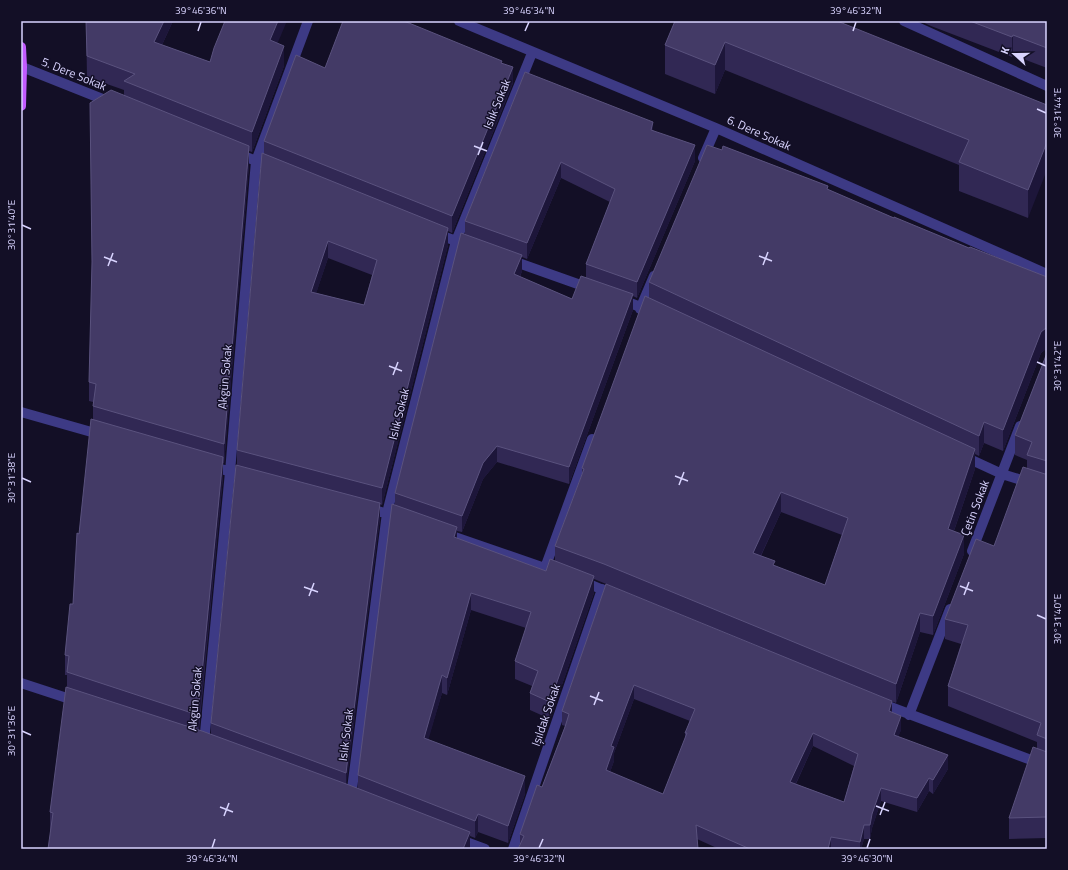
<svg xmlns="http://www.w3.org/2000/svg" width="1068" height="870" font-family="'Titillium Web',sans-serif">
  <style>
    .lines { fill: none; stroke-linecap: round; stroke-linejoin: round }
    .minor { stroke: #3d3a85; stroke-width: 10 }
    .major { stroke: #c25bff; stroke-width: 10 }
    .wall { fill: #312854; fill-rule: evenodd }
    .shaded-wall { fill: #1d163a }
    .building { fill: #433a66; stroke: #5a527e; fill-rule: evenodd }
    .ticks { fill: none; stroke: #d9d4ff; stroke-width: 1.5 }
    .labels { text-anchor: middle; stroke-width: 3; stroke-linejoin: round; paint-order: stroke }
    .street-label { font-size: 12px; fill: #d9d4ff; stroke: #130f26 }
    .neatline { fill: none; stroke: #d9d4ff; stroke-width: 1.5 }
    .ticks-label { font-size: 10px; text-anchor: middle; fill: #d9d4ff }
  </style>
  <rect width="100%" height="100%" fill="#130f26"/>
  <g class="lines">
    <path class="minor" d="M459,21L716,128L1047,274
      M904,21L1047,86
      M22,67L110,102
      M236,153L274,168
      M703,158L716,128
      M437,234L470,246
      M510,260L589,288
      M620,299L653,312
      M640,309L654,276
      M21,412L102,435
      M963,456L1002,474L1047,488
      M211,466L248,477
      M368,508L404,519
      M446,534L559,573
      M972,551L1020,426
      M545,568L592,439
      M582,581L615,595
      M21,683L76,701
      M880,703L1047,766
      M909,715L950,609
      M204,743L230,472L256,161L308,21
      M351,797L387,513L456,241L532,53
      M458,839L485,849
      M513,849L602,589"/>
    <path class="major" d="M21,47L22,67L21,106"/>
  </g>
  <path class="wall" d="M86,21H173L162,45L210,62L278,43L284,66L252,152L249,151V165L224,464L223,463V477L199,730L211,735V723L237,465V450L264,154V141L325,68L502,63L513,83L452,233L448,231V245L382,505L380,504V518L346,784L358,789V775L395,505V493L465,235V221L525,72L653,130L695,161L637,298L633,296V310L569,484L497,462L483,479L462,532L457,531V539L546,571L555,561V546L582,474V468L649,298V282L828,190L894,218L969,248L1047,277V349H1046L1041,353L1003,451L984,443L979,456L975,454V469L954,531L964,554L933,635L920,632L896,703L594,579V593L550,719L530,710V693L532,686L515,679V661L526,628L471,610L447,695L442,693L428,739L525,794L508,843L478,832L475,838L470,836V849L50,830V812L67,687V675H65V655L73,604L79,534L93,420V402L89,401V382L124,95V90L87,77ZM561,178L610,202L586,264V277L572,299L520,277L522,271V257L527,259ZM328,258L372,275L364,305L316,293ZM781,512L842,535L825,585L775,566L761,556Z
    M675,21L1047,105L1028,218L959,191V165L725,70L715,94L665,74V45Z
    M920,21H1047V68L1013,55L1012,57L931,26Z
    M1047,353V838L1009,839V818L1037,748V742L948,706V686L961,644L945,639V619L994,546L1027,468V460L1015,455V435Z
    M606,584L892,713L901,730L898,736L948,769L933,794L929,791L917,812L881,801L872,828L870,839H864L861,849H719L697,839L520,845V834L542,787L565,726L562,725V711ZM634,699L690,721L685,733V739L663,794L610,772L614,761V753ZM813,746L854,766L844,802L796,784Z"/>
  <path class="shaded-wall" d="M164,21H173L154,62V42Z
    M278,21H287L270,61V40Z
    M1013,35V55L1012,57V37Z
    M725,42V70L715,94V65Z
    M284,46V66L252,152V132Z
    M513,67V83L452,233V216Z
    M653,122V138L651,130Z
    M1047,142V170L1028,218V190Z
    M695,145V161L637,298V282Z
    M249,146V165L224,464V444Z
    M561,162V178L527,259V243Z
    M448,228V245L382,505V488Z
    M328,241V258L311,309V292Z
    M522,255V271L514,290V274Z
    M633,294V310L569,484V467Z
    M1046,328V349L1041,353L1003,451V430L1041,332Z
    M984,422V443L979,456V436Z
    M497,446V462L483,479L462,532V516L483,463Z
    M975,449V469L948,548V529Z
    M223,457V477L198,734V715Z
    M781,492V512L753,572V553Z
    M380,503V518L346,788V773Z
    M457,527V544L454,537Z
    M964,535V554L933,635V616Z
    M594,576V593L550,719V702Z
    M471,593V610L447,695V678Z
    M920,613V632L896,703V684Z
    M442,675V693L424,755V738Z
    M634,685V699L614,753V761L606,784V770L611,746Z
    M892,701V715L889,711Z
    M901,716V730L894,749V735Z
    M813,733V746L790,796V782Z
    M948,755V769L933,794V780Z
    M525,776V794L508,843V826Z
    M929,778V791L917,812V798Z
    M881,788V801L872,828L870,839V825L872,814Z
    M478,814V832L475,838V821Z
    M864,825V839L861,849H860V842Z
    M470,832V849H463Z
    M831,837V849H828Z"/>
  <path class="building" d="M86,21H164L154,42L210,62L214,48L225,21H278L270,40L284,46L252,132L124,81L135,74L87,56Z
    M343,21H404L502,61L501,63L513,67L452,216L264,141L296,55L325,68Z
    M675,21H837L1047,105V142L1028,190L959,162L969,140L725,42L715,65L665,45Z
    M970,21H1047V48L1013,35L1012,37Z
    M525,72L653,122L651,130L695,145L637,282L586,264L615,189L561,162L527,243L465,221Z
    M111,90L249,146L224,444L93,406L96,384L89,382L92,262L90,103Z
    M707,145L722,150L723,146L828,186L827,189L894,218V217L969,248L970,247L1047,277V328H1046L1041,332L1003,430L984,422L979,436L649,282Z
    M262,153L448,228L382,488L237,450ZM328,241L377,260L364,305L311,292Z
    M461,233L522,255L514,274L572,299L581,276L633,294L569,467L497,446L483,463L462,516L395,493Z
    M645,296L975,449L948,529L964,535L933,616L920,613L896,684L604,564L555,546L584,469L582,468ZM781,492L848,518L825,585L773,565L775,561L753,553Z
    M1047,353V461L1027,455L1032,442L1015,435Z
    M91,419L223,457L198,715L67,672L69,656L65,655L70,604H73L77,533L79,534Z
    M236,465L380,503L346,773L211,723Z
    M1023,467L1045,474L1047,473V739L1037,735L1041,723L948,686L968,625L945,619L976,539L994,546Z
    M392,504L457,527L454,537L546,571L550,559L594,576L550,702L530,693L538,671L515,661L531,612L471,593L447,678L442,675L424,738L525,776L508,826L478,814L475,821L358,775Z
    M606,584L892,701L889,711L901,716L894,735L948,755L933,780L929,778L917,798L881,788L872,814L870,825H864L860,842L831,837L828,849H750L696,825L698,849H518L524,836L520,834L537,785L542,787L565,727L569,714L562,711ZM634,685L695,709L685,733H687L663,794L606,770L614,747L611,746ZM813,733L858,754L844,802L790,782Z
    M66,687L202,731L349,785L470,832L463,849H48L53,813L50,812Z
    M1033,747L1047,752V817L1009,818Z"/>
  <path class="ticks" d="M198,31L201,22M525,31L529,22M853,31L856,22M1037,109L1046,113M474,146L487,151M478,155L483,142M22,225L31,229M759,256L772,261M104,257L117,262M763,265L768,252M108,266L113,253M1037,362L1046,366M389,366L402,371M393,375L398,362M675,476L688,481M22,478L31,482M679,485L684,472M960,586L973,591M304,587L318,592M964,595L969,582M309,596L314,583M1037,615L1046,619M590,696L603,701M594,705L599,692M22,731L31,735M876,806L889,811M220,807L233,812M880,815L885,802M224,816L229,803M212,848L215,839M539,848L543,839M867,848L870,839"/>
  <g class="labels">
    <g class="street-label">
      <text transform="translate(74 74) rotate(22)" y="4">5. Dere Sokak</text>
      <text transform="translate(497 104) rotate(-68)" y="4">Islık Sokak</text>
      <text transform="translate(759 133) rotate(24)" y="4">6. Dere Sokak</text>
      <text transform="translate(225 377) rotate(-85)" y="4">Akgün Sokak</text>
      <text transform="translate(399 414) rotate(-76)" y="4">Islık Sokak</text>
      <text transform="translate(975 508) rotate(-69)" y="4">Çetin Sokak</text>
      <text transform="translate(195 699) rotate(-85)" y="4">Akgün Sokak</text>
      <text transform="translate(546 715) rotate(-71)" y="4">Işıldak Sokak</text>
      <text transform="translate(346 735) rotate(-83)" y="4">Islık Sokak</text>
    </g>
  </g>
  <rect width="1068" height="870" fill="none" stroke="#130f26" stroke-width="44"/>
  <g transform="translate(1014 54) rotate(291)" stroke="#130f26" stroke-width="3" paint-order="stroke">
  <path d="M0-3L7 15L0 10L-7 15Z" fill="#d9d4ff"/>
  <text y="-6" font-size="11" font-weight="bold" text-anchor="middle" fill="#d9d4ff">K</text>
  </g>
  <rect x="22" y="22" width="1024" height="826" class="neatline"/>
  <g class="ticks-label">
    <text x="201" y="14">39°46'36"N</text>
    <text x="529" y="14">39°46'34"N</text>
    <text x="856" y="14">39°46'32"N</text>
    <text transform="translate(1057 113) rotate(-90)" y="4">30°31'44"E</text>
    <text transform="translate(11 225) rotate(-90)" y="4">30°31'40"E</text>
    <text transform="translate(1057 366) rotate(-90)" y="4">30°31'42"E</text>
    <text transform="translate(11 478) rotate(-90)" y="4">30°31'38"E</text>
    <text transform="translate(1057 619) rotate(-90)" y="4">30°31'40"E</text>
    <text transform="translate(11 731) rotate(-90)" y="4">30°31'36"E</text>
    <text x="212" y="862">39°46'34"N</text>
    <text x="539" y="862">39°46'32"N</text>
    <text x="867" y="862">39°46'30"N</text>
  </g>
</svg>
